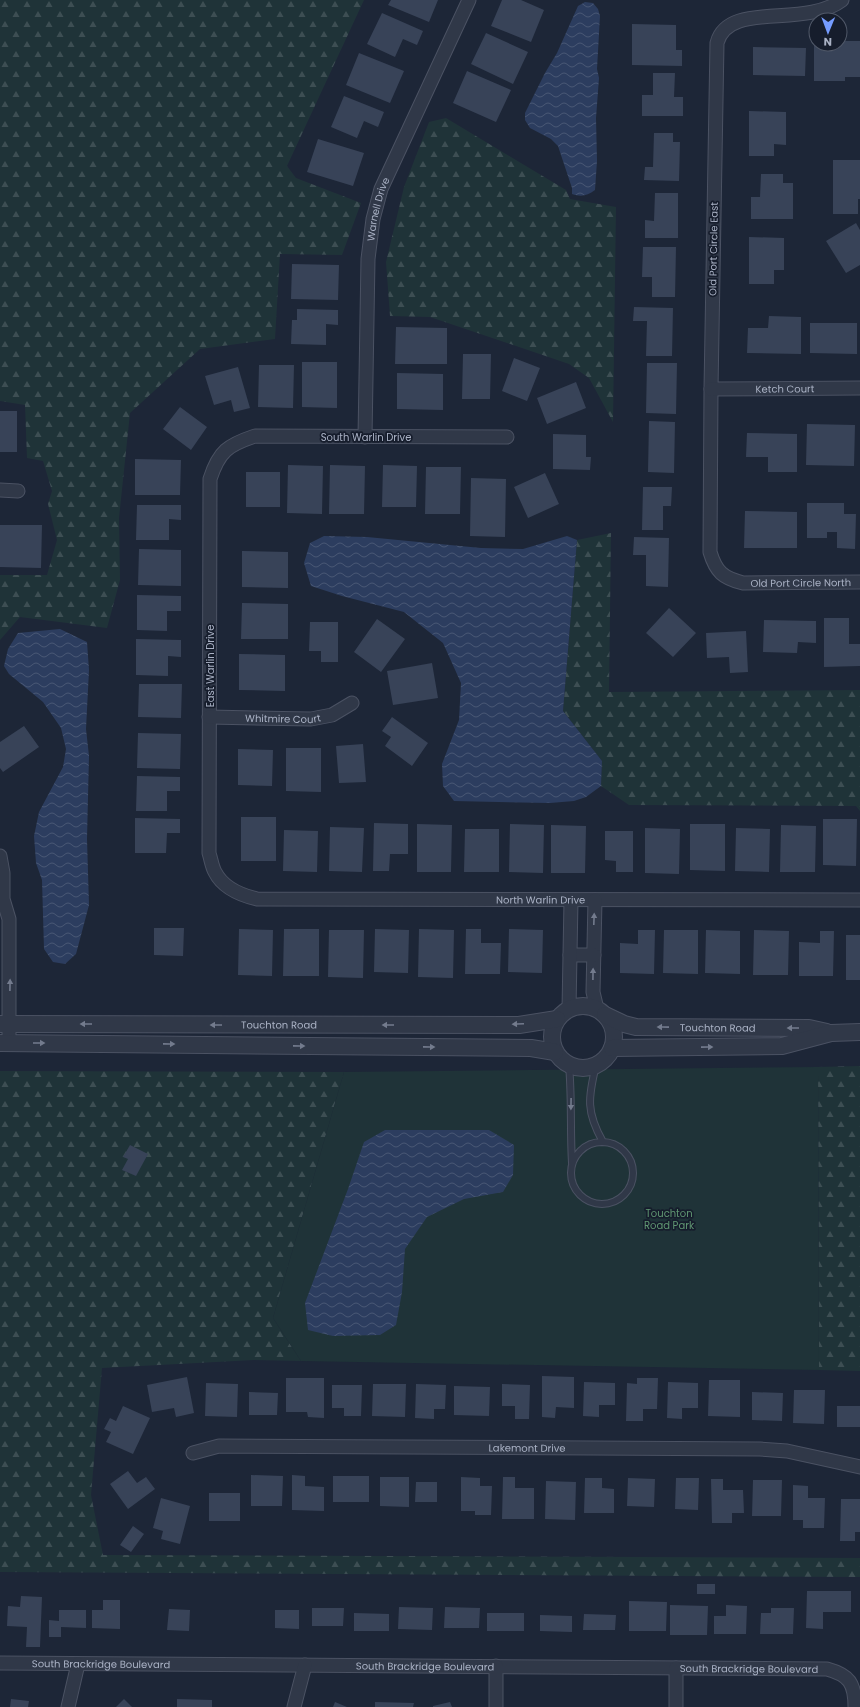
<svg xmlns="http://www.w3.org/2000/svg" width="860" height="1707" font-family="Poppins,sans-serif">
  <style>
    .forest { fill: url(#forest-firs) }
    .green { fill: #1f3338 }
    .water { fill: url(#water-waves) }
    .building { fill: #384358 }
    .lines { fill: none; stroke-linecap: round; stroke-linejoin: round }
    .service-casing { stroke: #4b5263; stroke-width: 8 }
    .minor-casing { stroke: #4b5263; stroke-width: 15 }
    .tertiary-casing { stroke: #4b5263; stroke-width: 18 }
    .service { stroke: #303848; stroke-width: 6 }
    .minor { stroke: #303848; stroke-width: 13 }
    .tertiary { stroke: #303848; stroke-width: 16 }
    .oneway { fill: #737b8d }
    .labels { text-anchor: middle; stroke-width: 3.5; stroke-linejoin: round; paint-order: stroke }
    .street-label { font-size: 10px; fill: #aab2c5; stroke: #161d2c }
    .park-label { font-size: 10px; fill: #609772; stroke: #161d2c }
  </style>
  <defs>
    <pattern id="forest-firs" width="22" height="20" patternUnits="userSpaceOnUse"><rect width="22" height="20" fill="#1f3338"/><path d="M5 1l3.5 6h-7zM16 11l3.5 6h-7z" fill="#3d4e53"/></pattern>
    <pattern id="water-waves" width="16" height="10" patternUnits="userSpaceOnUse"><rect width="16" height="10" fill="#2c3d5f"/><path d="M0 5q4-4 8 0t8 0" fill="none" stroke="#485774"/></pattern>
  </defs>
  <rect width="100%" height="100%" fill="#1d2637"/>
  <path class="forest" d="M0,0H364L287,166L296,178L361,203L342,255L280,254L275,339L200,349L130,413L119,518L120,580L107,628L20,617L0,640V575H47L57,540L48,504L52,491L43,461L27,458L25,405L0,401Z
    M446,118L566,190L570,199L616,207L613,422L589,378L569,364L430,317L390,316L386,262L404,187L429,122Z
    M611,533L609,692L860,690V811L856,806L629,805L601,786L602,761L563,711L577,540Z
    M860,1066V1371L819,1370L818,1067Z
    M0,1071L344,1072L273,1318L301,1361L254,1360L102,1368L91,1495L103,1555L860,1558V1577L0,1572Z"/>
  <path class="green" d="M818,1067L819,1370L301,1361L273,1318L344,1072Z"/>
  <path class="water" d="M585,2L593,3L598,9L600,16L597,69L599,78L596,118L597,161L595,190C587,196 581,197 572,194V188L558,146L551,139L530,128L525,120V113L545,73L557,53L578,6Z
    M324,536L367,537L481,548L523,549L567,536L577,540L563,711L602,761L601,786L586,797L574,801L550,803L454,801L443,786L442,764L459,720L461,683L443,643L404,612L342,596L311,586L304,563L310,543Z
    M60,629L87,642L89,670L86,729L89,756L87,839L89,905L76,954L65,964L53,962L44,949L42,880L36,863L34,836L39,812L63,767L66,749L61,728L43,702L9,674L4,666L8,649L18,633Z
    M385,1130H489L514,1145L513,1175L503,1192L464,1199L427,1217L405,1249L402,1292L396,1325L380,1335L333,1336L308,1330L305,1303L348,1189L364,1142Z"/>
  <path class="building" d="M391,0H438L429,22L388,5Z
    M502,0H521L544,10L531,42L491,26Z
    M382,13L423,31L417,45L403,39L395,57L367,44Z
    M632,24L676,25V50H682V66L632,65Z
    M486,33L528,52L513,84L471,64Z
    M840,41H860V77H845V81H814V42H816V44H840Z
    M753,47L806,48L805,76L753,75Z
    M359,53L404,71L390,103L346,85Z
    M467,71L511,90L496,122L453,103Z
    M653,73H675L674,97H683V116H642V95H653Z
    M344,96L384,112L378,127L364,121L357,138L331,127Z
    M749,111L786,112V145L774,144V156H749Z
    M654,133H673V142H680L679,181L644,180L645,167H653Z
    M318,139L364,153L353,186L307,172Z
    M833,160H860V199H858V214H833Z
    M761,174H783V183H793V219H751V197H760Z
    M655,193H678V238H645V220L654,221Z
    M856,223L860,230V265L846,273L826,241Z
    M749,237L784,238V270H774V284H749Z
    M643,247H676L675,297H652V277H642Z
    M292,264L339,265L338,300L291,299Z
    M634,307L673,308L672,356H646L647,321H633Z
    M297,309L338,310V325L326,324V345L291,344L292,320H297Z
    M769,316L801,317V354L747,353L748,328H768Z
    M810,323H857V354L810,353Z
    M396,327L447,328V364H395Z
    M463,354H491L490,399H462Z
    M514,358L540,368L527,401L502,391Z
    M302,362H337V408L302,407Z
    M647,363H677L676,414L646,413Z
    M259,365H294L293,408L258,407Z
    M238,367L250,408L234,412L231,400L214,405L205,376Z
    M397,373L443,374V410L397,409Z
    M576,382L586,408L547,424L537,398Z
    M180,407L207,427L191,450L163,429Z
    M0,411H17V452H0Z
    M649,421L675,422L674,473L648,472Z
    M807,424L855,425L854,466L806,465Z
    M747,433L797,434V472H768V457H746Z
    M553,434L586,435V457H591L590,470L553,469Z
    M135,459L181,460L180,495H135Z
    M288,465L323,466L322,514L287,513Z
    M330,465L365,466L364,514H329Z
    M383,465L417,466L416,507H382Z
    M426,467H461L460,514H425Z
    M246,472H280V507H246Z
    M545,473L559,504L528,518L514,487Z
    M471,478L506,479L505,537L470,536Z
    M643,487H672L671,506H663V530H642Z
    M807,503H844V514H856L855,549L837,548V532H827V538H807Z
    M137,505H181V520L169,519V540H136Z
    M745,511L797,512V548H744Z
    M0,525H42L41,568L0,567Z
    M634,537L669,538L668,587L646,586V555H633Z
    M139,549L181,550V586L138,585Z
    M242,551L288,552V588L242,587Z
    M137,595L181,596V611H167V631L137,630Z
    M242,603L288,604V639H241Z
    M669,608L696,633L673,657L646,633Z
    M824,618H849V644H860V666L824,667Z
    M377,619L405,639L381,672L354,652Z
    M764,620L816,621V643L798,642L797,653L763,652Z
    M310,622H338V662H321V651H309Z
    M746,631L748,672L730,673L729,657L707,658L706,633Z
    M136,639L181,640V657L168,656V676L136,675Z
    M239,654L285,655V691L239,690Z
    M432,663L438,698L393,705L387,671Z
    M139,684H182L181,718L138,717Z
    M392,717L428,743L412,766L385,746L391,737L382,731Z
    M24,726L39,747L3,772L0,768V742Z
    M138,733L181,734L180,769L137,768Z
    M363,744L366,782L339,783L336,746Z
    M286,748H321V792L286,791Z
    M238,749L273,750L272,786L238,785Z
    M137,776L180,777V791H167V811H136Z
    M241,817H276V861H241Z
    M135,818L180,819V833H167L166,853H135Z
    M823,819H857L856,866L823,865Z
    M374,823L408,824V854H390L389,871H373Z
    M417,824L452,825L451,872H417Z
    M510,824L544,825L543,873L509,872Z
    M690,824H725V871L690,870Z
    M551,825L586,826L585,873H551Z
    M781,825L816,826L815,872H780Z
    M330,827L364,828L362,872L329,871Z
    M645,828L680,829L679,874L645,873Z
    M736,828L770,829L769,872L735,871Z
    M465,829H499V872H464Z
    M284,830L318,831L317,872L283,871Z
    M605,831H633V872H616V861L605,860Z
    M154,928H184L183,956L154,955Z
    M239,929L273,930L272,976L238,975Z
    M284,929H319V976H283Z
    M375,929L409,930L408,973L374,972Z
    M419,929L454,930L453,978L418,977Z
    M466,929H481V943H501L500,974H465Z
    M509,929L543,930L542,973L508,972Z
    M329,930H364L363,978L328,977Z
    M638,930H655L654,974L620,973V943L638,944Z
    M664,930H698V974L663,973Z
    M706,930L740,931V974L705,973Z
    M754,930L789,931L788,975H753Z
    M820,931H834L833,976H799V942L820,943Z
    M846,935H860V980H846Z
    M130,1145L148,1154L136,1176L122,1170L128,1159L123,1157Z
    M542,1376L574,1377V1408L556,1407L555,1418L542,1417Z
    M187,1377L194,1413L176,1417L174,1408L152,1412L147,1385Z
    M286,1378H324V1418L308,1417L307,1412H286Z
    M637,1378H658L657,1409H643V1421H626L627,1383L637,1384Z
    M709,1380H740V1417L708,1416Z
    M584,1382L615,1383V1405H599V1417L583,1416Z
    M668,1382L698,1383V1408H682V1419L667,1418Z
    M206,1383L238,1384L237,1417L205,1416Z
    M373,1384H406L405,1417L372,1416Z
    M416,1384L446,1385L445,1409H434V1419L415,1418Z
    M502,1384L530,1385L529,1419H515V1406H502Z
    M332,1385H362L361,1416H344V1408H332Z
    M454,1386L490,1387L489,1416L454,1415Z
    M794,1390H825L824,1424L793,1423Z
    M249,1392L278,1393L277,1415H249Z
    M752,1392L783,1393L782,1421L752,1420Z
    M123,1406L150,1418L133,1454L106,1442L111,1432L104,1429L110,1418L116,1421Z
    M837,1406H860V1427H837Z
    M128,1471L137,1483L146,1477L155,1489L128,1509L110,1484Z
    M251,1475L283,1476L282,1506H251Z
    M292,1475L305,1476V1486L324,1487V1511L292,1510Z
    M333,1476H369V1502H333Z
    M380,1477H409V1507L380,1506Z
    M461,1477L480,1478V1486H492L491,1515H475V1511H461Z
    M503,1477H515V1488H534V1519H502Z
    M585,1478H602V1488L614,1489V1513H584Z
    M628,1478L655,1479L654,1507L627,1506Z
    M676,1478H699L698,1510L675,1509Z
    M711,1479H723V1490H743L744,1513H732V1523H712Z
    M753,1480H782L781,1516H752Z
    M546,1481L576,1482L575,1520L545,1519Z
    M416,1482H437V1502H415Z
    M793,1485L808,1486V1498H825L824,1528H803V1520H793Z
    M209,1493H240V1521H209Z
    M161,1498L190,1506L180,1544L161,1539L163,1531L153,1528Z
    M841,1499H860V1532H855V1541H840Z
    M133,1526L144,1534L131,1552L120,1545Z
    M697,1584H715V1594H697Z
    M807,1591H851V1612H823V1629L806,1628Z
    M21,1596L42,1597L40,1647H26L27,1627L7,1626L8,1606L20,1607Z
    M103,1600H120V1629L92,1628V1610H103Z
    M629,1601L667,1602L666,1631H629Z
    M670,1605L708,1606L707,1635H670Z
    M726,1605L747,1606L746,1634H714V1616H726Z
    M399,1607L433,1608L432,1630L398,1629Z
    M445,1607L480,1608L479,1628H444Z
    M312,1608H344L343,1626H312Z
    M771,1608H794L793,1634H760L761,1613H771Z
    M169,1609L190,1610L189,1631L167,1630Z
    M59,1610H86V1628L61,1627V1637H49V1620L59,1621Z
    M275,1610H299V1629L275,1628Z
    M354,1613L389,1614V1631H354Z
    M487,1613H524V1631H487Z
    M584,1614L616,1615L615,1630H583Z
    M540,1615L572,1616V1632L540,1631Z
    M11,1699L29,1701L28,1707H10Z
    M124,1699L132,1707H116Z
    M177,1699L212,1700V1707H177Z
    M335,1702L347,1707H333Z
    M375,1702L414,1703L413,1707H375Z
    M450,1702L452,1707H433V1706Z"/>
  <g class="lines">
    <g class="service-casing">
      <path id="service" d="M569,1065C572,1097 570,1130 572,1163
        M596,1065C588,1098 586,1112 603,1142
        M571 1173a31 31 0 1 1 62 0a31 31 0 1 1-62 0Z"/>
    </g>
    <g class="minor-casing">
      <g id="minor">
        <path id="s1" d="M842,0C804,29 728,0 717,43L711,389L710,552C716,572 723,578 743,583L860,582"/>
        <path id="s2" d="M711,389L860,388"/>
        <path id="s3" d="M365,437L368,259L373,219L381,189L469,0"/>
        <path id="s4" d="M507,437L255,436C228,445 219,451 210,479L209,853C211,859 212,867 215,872C223,888 240,895 257,899L860,900"/>
        <path d="M0,490L18,491"/>
        <path id="s5" d="M209,717L311,719L332,715L352,703"/>
        <path d="M0,856L3,873V899L9,919V1043"/>
        <path d="M595,900L593,992L597,1009"/>
        <path d="M570,955H594"/>
        <path d="M569,1009L571,900"/>
        <path id="s6" d="M193,1453L219,1446L760,1449L787,1451L860,1467"/>
        <path id="s7" d="M0,1663L827,1669C849,1675 855,1683 855,1707"/>
        <path d="M676,1668V1707"/>
        <path d="M68,1707L78,1664"/>
        <path d="M294,1707L305,1665"/>
        <path d="M496,1707V1666"/>
      </g>
    </g>
    <g class="tertiary-casing">
      <g id="tertiary">
        <circle cx="583" cy="1037" r="31"/>
        <path id="s8" d="M605,1015L624,1024L636,1027L809,1028L827,1032"/>
        <path id="s9" d="M0,1024L519,1025L557,1019"/>
        <path d="M0,1043L531,1048L555,1052"/>
        <path d="M612,1048L782,1046L831,1033L860,1032"/>
      </g>
    </g>
    <use href="#service" class="service"/>
    <use href="#minor" class="minor"/>
    <use href="#tertiary" class="tertiary"/>
  </g>
  <defs><path id="oneway-solid" d="M-6-.8H1V-3.2L6.5 0L1 3.2V.8H-6Z"/></defs>
  <g class="oneway">
    <use href="#oneway-solid" transform="translate(594 919) rotate(-88)"/>
    <use href="#oneway-solid" transform="translate(593 974) rotate(-89)"/>
    <use href="#oneway-solid" transform="translate(10 985) rotate(-89)"/>
    <use href="#oneway-solid" transform="translate(86 1024) rotate(-180)"/>
    <use href="#oneway-solid" transform="translate(518 1024) rotate(178)"/>
    <use href="#oneway-solid" transform="translate(216 1025) rotate(-180)"/>
    <use href="#oneway-solid" transform="translate(388 1025) rotate(180)"/>
    <use href="#oneway-solid" transform="translate(663 1027) rotate(-179)"/>
    <use href="#oneway-solid" transform="translate(793 1028) rotate(-180)"/>
    <use href="#oneway-solid" transform="translate(39 1043)"/>
    <use href="#oneway-solid" transform="translate(169 1044) rotate(1)"/>
    <use href="#oneway-solid" transform="translate(299 1046) rotate(1)"/>
    <use href="#oneway-solid" transform="translate(429 1047) rotate(1)"/>
    <use href="#oneway-solid" transform="translate(707 1047) rotate(-1)"/>
    <use href="#oneway-solid" transform="translate(571 1104) rotate(91)"/>
  </g>
  <g class="labels">
    <g class="street-label">
      <text dy="4" stroke="none"><textPath href="#s3" startOffset="229">Warnell Drive</textPath></text>
      <text transform="translate(713 249) rotate(-89)" y="4">Old Port Circle East</text>
      <text dy="4" stroke="none"><textPath href="#s2" startOffset="74">Ketch Court</textPath></text>
      <text x="366" y="441">South Warlin Drive</text>
      <text dy="4" stroke="none"><textPath href="#s1" startOffset="754">Old Port Circle North</textPath></text>
      <text transform="translate(210 666) rotate(-90)" y="4">East Warlin Drive</text>
      <text dy="4" stroke="none"><textPath href="#s5" startOffset="74">Whitmire Court</textPath></text>
      <text dy="4" stroke="none"><textPath href="#s4" startOffset="1047">North Warlin Drive</textPath></text>
      <text dy="4" stroke="none"><textPath href="#s9" startOffset="279">Touchton Road</textPath></text>
      <text dy="4" stroke="none"><textPath href="#s8" startOffset="115">Touchton Road</textPath></text>
      <text dy="4" stroke="none"><textPath href="#s6" startOffset="335">Lakemont Drive</textPath></text>
      <text dy="4" stroke="none"><textPath href="#s7" startOffset="101">South Brackridge Boulevard</textPath></text>
      <text dy="4" stroke="none"><textPath href="#s7" startOffset="425">South Brackridge Boulevard</textPath></text>
      <text dy="4" stroke="none"><textPath href="#s7" startOffset="749">South Brackridge Boulevard</textPath></text>
    </g>
    <g class="park-label">
      <text x="669" y="1217">Touchton<tspan x="669" dy="12">Road Park</tspan></text>
    </g>
  </g>
  <g transform="translate(828 32) rotate(181)"><circle r="19" fill="#161d2c" stroke="#515969"/>
  <path d="M0-3L7 15L0 10L-7 15Z" fill="#759cff"/>
  <text y="-6" font-size="11" font-weight="bold" text-anchor="middle" fill="#aab2c5">N</text>
  </g>
</svg>
